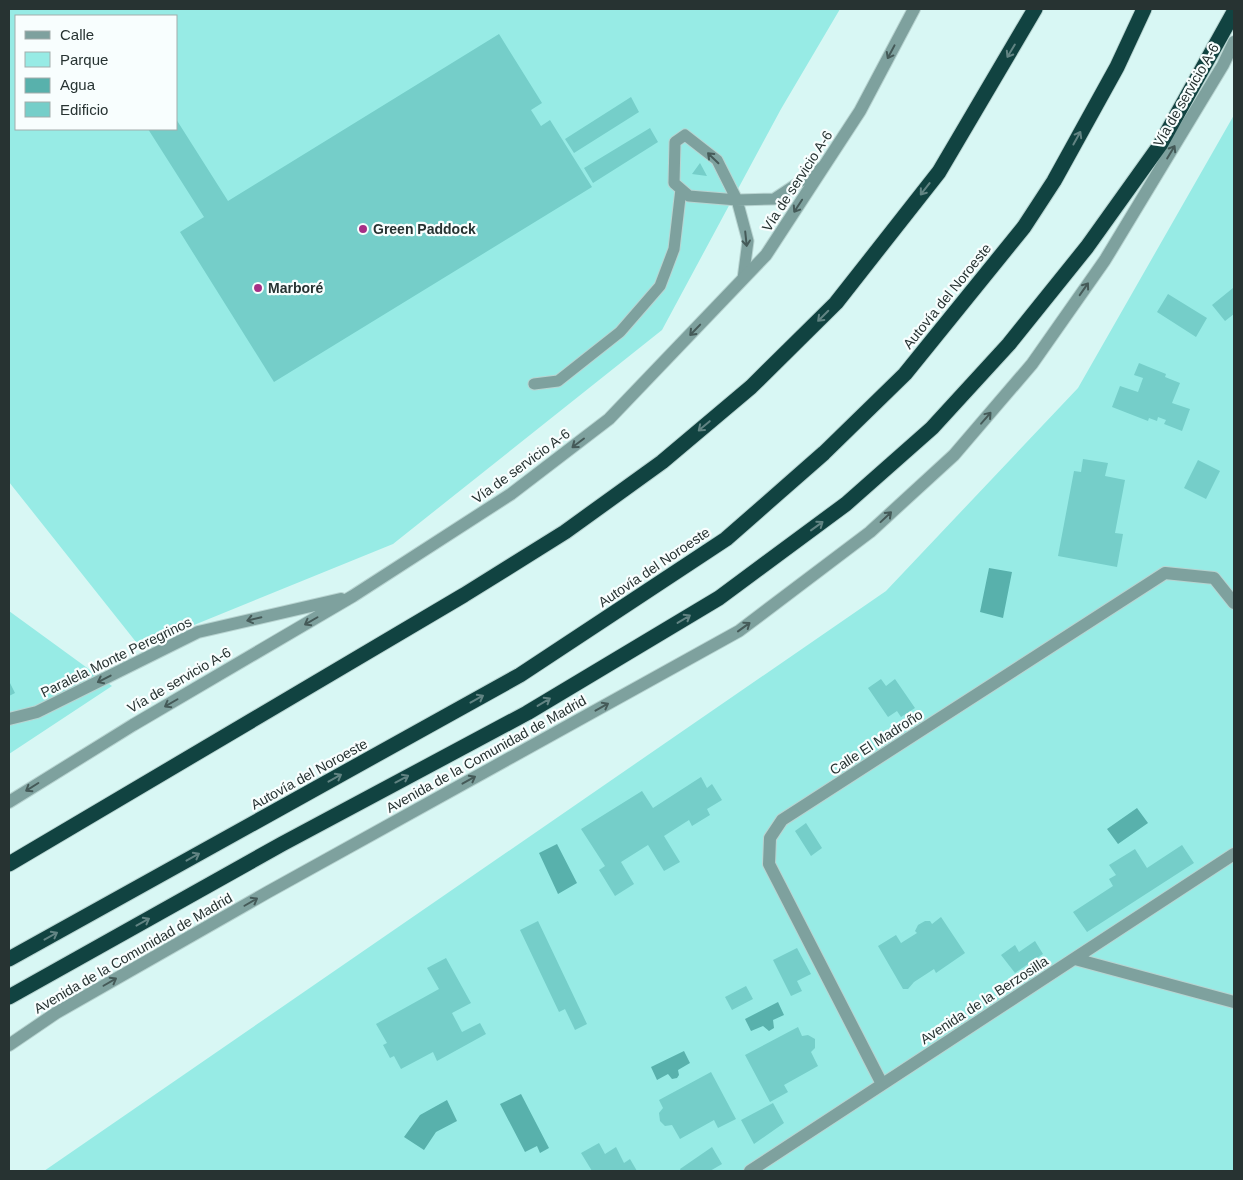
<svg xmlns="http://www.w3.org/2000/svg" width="1243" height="1180" font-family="Arial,sans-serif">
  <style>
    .green { fill: #97ebe5; fill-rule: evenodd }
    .water { fill: #58b1ac }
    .building { fill: #75cec9 }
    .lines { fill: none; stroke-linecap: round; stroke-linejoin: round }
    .lane-casing { stroke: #b8d4d1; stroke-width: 13 }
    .street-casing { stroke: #b8d4d1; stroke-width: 14 }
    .highway-casing { stroke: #b8d4d1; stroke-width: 17 }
    .lane { stroke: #7ea19e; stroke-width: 11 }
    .street { stroke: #7ea19e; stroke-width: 12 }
    .highway { stroke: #114341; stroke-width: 15 }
    .oneway { stroke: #628483 }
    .oneway2 { stroke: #455a58 }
    .poi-dot { fill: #a62f86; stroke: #f8fefe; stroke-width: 2 }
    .labels { text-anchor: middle; stroke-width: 4.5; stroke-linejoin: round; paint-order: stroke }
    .street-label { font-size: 14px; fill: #273332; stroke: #f8fefe }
    .poi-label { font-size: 14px; font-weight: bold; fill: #273332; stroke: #f8fefe; text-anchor: start }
  </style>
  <rect width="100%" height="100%" fill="#d8f7f4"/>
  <path class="green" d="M9,9H840L781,109L662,330L393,544L140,647L9,482ZM16,16H176V129H16Z
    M1234,115V1171H44L886,591L1078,388Z
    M9,611L112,686L9,754Z"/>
  <path class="water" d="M989,568L1012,572L1003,618L980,612Z
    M1137,808L1148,823L1118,844L1107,829Z
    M557,844L577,883L558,894L539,853Z
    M778,1002L784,1015L773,1020L774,1028L769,1031L763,1026L751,1031L745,1019Z
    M684,1051L690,1063L678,1070L679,1075L677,1078L672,1079L668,1074L657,1080L651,1067Z
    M521,1094L549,1148L540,1153L537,1146L525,1152L500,1104Z
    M447,1100L457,1121L436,1132L424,1150L404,1137L420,1115Z"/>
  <path class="building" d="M499,34L542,103L531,110L541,126L550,120L592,187L274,382L180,232L204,217L148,129H176V119L228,201Z
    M631,97L639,112L574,153L565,139Z
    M650,128L658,142L593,183L584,168Z
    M700,163L707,176L692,174Z
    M1233,288L1234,314L1225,321L1212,305Z
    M1168,294L1207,318L1196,337L1157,312Z
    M1139,363L1166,374L1165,377L1180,383L1172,403L1190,409L1182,431L1164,424L1166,420L1158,417L1157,421L1149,418L1148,421L1112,407L1120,386L1138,392L1143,378L1134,375Z
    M1083,459L1108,463L1105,476L1125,480L1115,533L1123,534L1117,567L1058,556L1074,471L1081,472Z
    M1198,460L1220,471L1206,499L1184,488Z
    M881,679L886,686L895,679L915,708L901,717L897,711L888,717L868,688Z
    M9,681L15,693L9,696Z
    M701,777L707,788L712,784L722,800L707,809L710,815L692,826L689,820L664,836L680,862L664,871L648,845L621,862L634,884L615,896L599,870L605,866L581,829L642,791L653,808Z
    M806,823L822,848L811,856L795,831Z
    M1182,845L1194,863L1087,932L1073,912L1113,886L1109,879L1116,875L1109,865L1135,849L1147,868Z
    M941,917L965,953L936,973L934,969L914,982L908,989H903L878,946L896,935L901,943L917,933L915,931L918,925L925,921H930L932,924Z
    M538,921L587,1024L575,1030L565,1009L559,1012L520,930Z
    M1035,941L1043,954L1015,973L1001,955L1015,945L1019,952Z
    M797,948L811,974L797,981L802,991L791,996L773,960Z
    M446,958L471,1003L452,1013L462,1032L480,1023L486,1034L437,1061L433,1052L401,1069L394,1056L390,1058L383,1045L387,1043L376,1024L439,989L427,968Z
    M746,986L753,999L732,1010L725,997Z
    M798,1027L802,1036L808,1035L815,1039V1048L811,1052L818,1066L784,1085L788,1092L770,1102L745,1055Z
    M711,1072L736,1119L718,1128L714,1120L680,1139L672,1125L665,1126L660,1121L659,1113L663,1108L659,1100Z
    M773,1103L784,1123L754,1144L741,1120Z
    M599,1143L605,1154L616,1147L624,1163L630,1159L637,1171H592L581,1153Z
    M712,1147L722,1164L710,1171H681L680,1169Z"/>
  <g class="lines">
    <g class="lane-casing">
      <path id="lane" d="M743,279L748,241L737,200L717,160L685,135L675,142L674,183L689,196L737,200L774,199L824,166
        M534,384L558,381L620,332L660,286L674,249L681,189"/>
    </g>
    <g class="street-casing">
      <path id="street" d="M9,719L37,712L198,632L341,599
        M9,802L133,725L353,596L511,494L609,419L766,255L860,111L914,9
        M1075,959L1234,1002
        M9,1045L56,1013L268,892L739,631L870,532L954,455L1032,364L1105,260L1223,65L1234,42
        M882,1084L769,864L770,838L782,820L1165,573L1214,578L1234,603
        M750,1171L1234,854"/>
    </g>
    <g class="highway-casing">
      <path id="highway" d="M9,864L464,595L565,532L662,462L751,387L836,303L939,172L1035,9
        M9,959L520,675L726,539L824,453L905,374L1024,227L1054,181L1117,67L1144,9
        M9,997L282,844L527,713L719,598L846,504L932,428L1009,344L1087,247L1160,145L1234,12"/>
    </g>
    <use href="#lane" class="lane"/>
    <use href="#street" class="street"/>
    <use href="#highway" class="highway"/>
  </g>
  <defs><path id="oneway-shaft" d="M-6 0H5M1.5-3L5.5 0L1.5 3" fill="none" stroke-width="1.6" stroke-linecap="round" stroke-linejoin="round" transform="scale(1.25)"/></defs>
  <g class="oneway">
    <use href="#oneway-shaft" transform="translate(1011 51) rotate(121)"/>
    <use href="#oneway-shaft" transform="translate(1077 138) rotate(-61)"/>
    <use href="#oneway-shaft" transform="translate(925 189) rotate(128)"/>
    <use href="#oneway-shaft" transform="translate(823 316) rotate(135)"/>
    <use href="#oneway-shaft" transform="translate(704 426) rotate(140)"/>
    <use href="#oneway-shaft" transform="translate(817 526) rotate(-36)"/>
    <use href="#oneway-shaft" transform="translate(684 619) rotate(-31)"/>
    <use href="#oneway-shaft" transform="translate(477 699) rotate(-29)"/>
    <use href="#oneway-shaft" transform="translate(544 702) rotate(-31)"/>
    <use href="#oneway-shaft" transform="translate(335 778) rotate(-29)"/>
    <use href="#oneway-shaft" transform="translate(402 779) rotate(-28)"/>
    <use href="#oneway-shaft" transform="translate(193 857) rotate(-29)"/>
    <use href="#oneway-shaft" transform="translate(143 922) rotate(-29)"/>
    <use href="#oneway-shaft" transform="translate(51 936) rotate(-29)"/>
  </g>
  <g class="oneway2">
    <use href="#oneway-shaft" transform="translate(891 52) rotate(118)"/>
    <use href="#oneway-shaft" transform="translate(1171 152) rotate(-59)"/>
    <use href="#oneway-shaft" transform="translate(713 158) rotate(-136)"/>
    <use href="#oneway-shaft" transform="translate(798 206) rotate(123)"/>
    <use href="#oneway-shaft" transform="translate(746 239) rotate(84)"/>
    <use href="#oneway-shaft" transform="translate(1084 289) rotate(-55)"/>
    <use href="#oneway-shaft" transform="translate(695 330) rotate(134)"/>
    <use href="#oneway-shaft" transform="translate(986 418) rotate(-49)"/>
    <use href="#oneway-shaft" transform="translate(578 443) rotate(143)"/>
    <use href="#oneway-shaft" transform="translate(886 517) rotate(-43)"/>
    <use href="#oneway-shaft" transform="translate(254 619) rotate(167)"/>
    <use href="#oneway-shaft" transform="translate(311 621) rotate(150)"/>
    <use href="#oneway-shaft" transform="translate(744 627) rotate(-36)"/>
    <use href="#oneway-shaft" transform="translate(104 679) rotate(153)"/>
    <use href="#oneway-shaft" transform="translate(171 703) rotate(150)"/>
    <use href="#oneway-shaft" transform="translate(602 707) rotate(-29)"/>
    <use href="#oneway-shaft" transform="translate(469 780) rotate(-29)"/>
    <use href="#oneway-shaft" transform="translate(32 787) rotate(148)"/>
    <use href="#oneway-shaft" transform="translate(251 902) rotate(-30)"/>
    <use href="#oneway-shaft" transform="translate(110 982) rotate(-30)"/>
  </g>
  <g class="poi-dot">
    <circle cx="363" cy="229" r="5"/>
    <circle cx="258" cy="288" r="5"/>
  </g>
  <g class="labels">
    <g class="street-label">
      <text transform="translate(1186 95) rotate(-60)" y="5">Vía de servicio A-6</text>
      <text transform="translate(797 181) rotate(-57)" y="5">Vía de servicio A-6</text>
      <text transform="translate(947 296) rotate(-51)" y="5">Autovía del Noroeste</text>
      <text transform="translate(521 466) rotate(-36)" y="5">Vía de servicio A-6</text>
      <text transform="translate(654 567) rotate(-34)" y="5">Autovía del Noroeste</text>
      <text transform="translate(116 657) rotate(-26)" y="5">Paralela Monte Peregrinos</text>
      <text transform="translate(179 680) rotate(-30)" y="5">Vía de servicio A-6</text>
      <text transform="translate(876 742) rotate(-33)" y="5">Calle El Madroño</text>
      <text transform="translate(486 754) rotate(-29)" y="5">Avenida de la Comunidad de Madrid</text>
      <text transform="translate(309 774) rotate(-29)" y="5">Autovía del Noroeste</text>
      <text transform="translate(133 953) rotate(-30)" y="5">Avenida de la Comunidad de Madrid</text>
      <text transform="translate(984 1000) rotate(-33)" y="5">Avenida de la Berzosilla</text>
    </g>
    <g class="poi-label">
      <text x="373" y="234">Green Paddock</text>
      <text x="268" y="293">Marboré</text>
    </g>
  </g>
  <rect width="1243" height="1180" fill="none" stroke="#273332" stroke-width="20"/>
  <rect x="15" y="15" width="162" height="115" fill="#f8fefe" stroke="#a4adac"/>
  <rect x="25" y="31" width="25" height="8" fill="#7ea19e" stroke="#a4adac"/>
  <text x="60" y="40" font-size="15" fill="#273332">Calle</text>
  <rect x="25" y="52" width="25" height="15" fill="#97ebe5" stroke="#a4adac"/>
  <text x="60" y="65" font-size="15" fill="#273332">Parque</text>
  <rect x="25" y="78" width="25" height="15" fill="#58b1ac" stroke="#a4adac"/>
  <text x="60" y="90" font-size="15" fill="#273332">Agua</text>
  <rect x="25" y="102" width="25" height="15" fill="#75cec9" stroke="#a4adac"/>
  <text x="60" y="115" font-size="15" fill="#273332">Edificio</text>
</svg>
